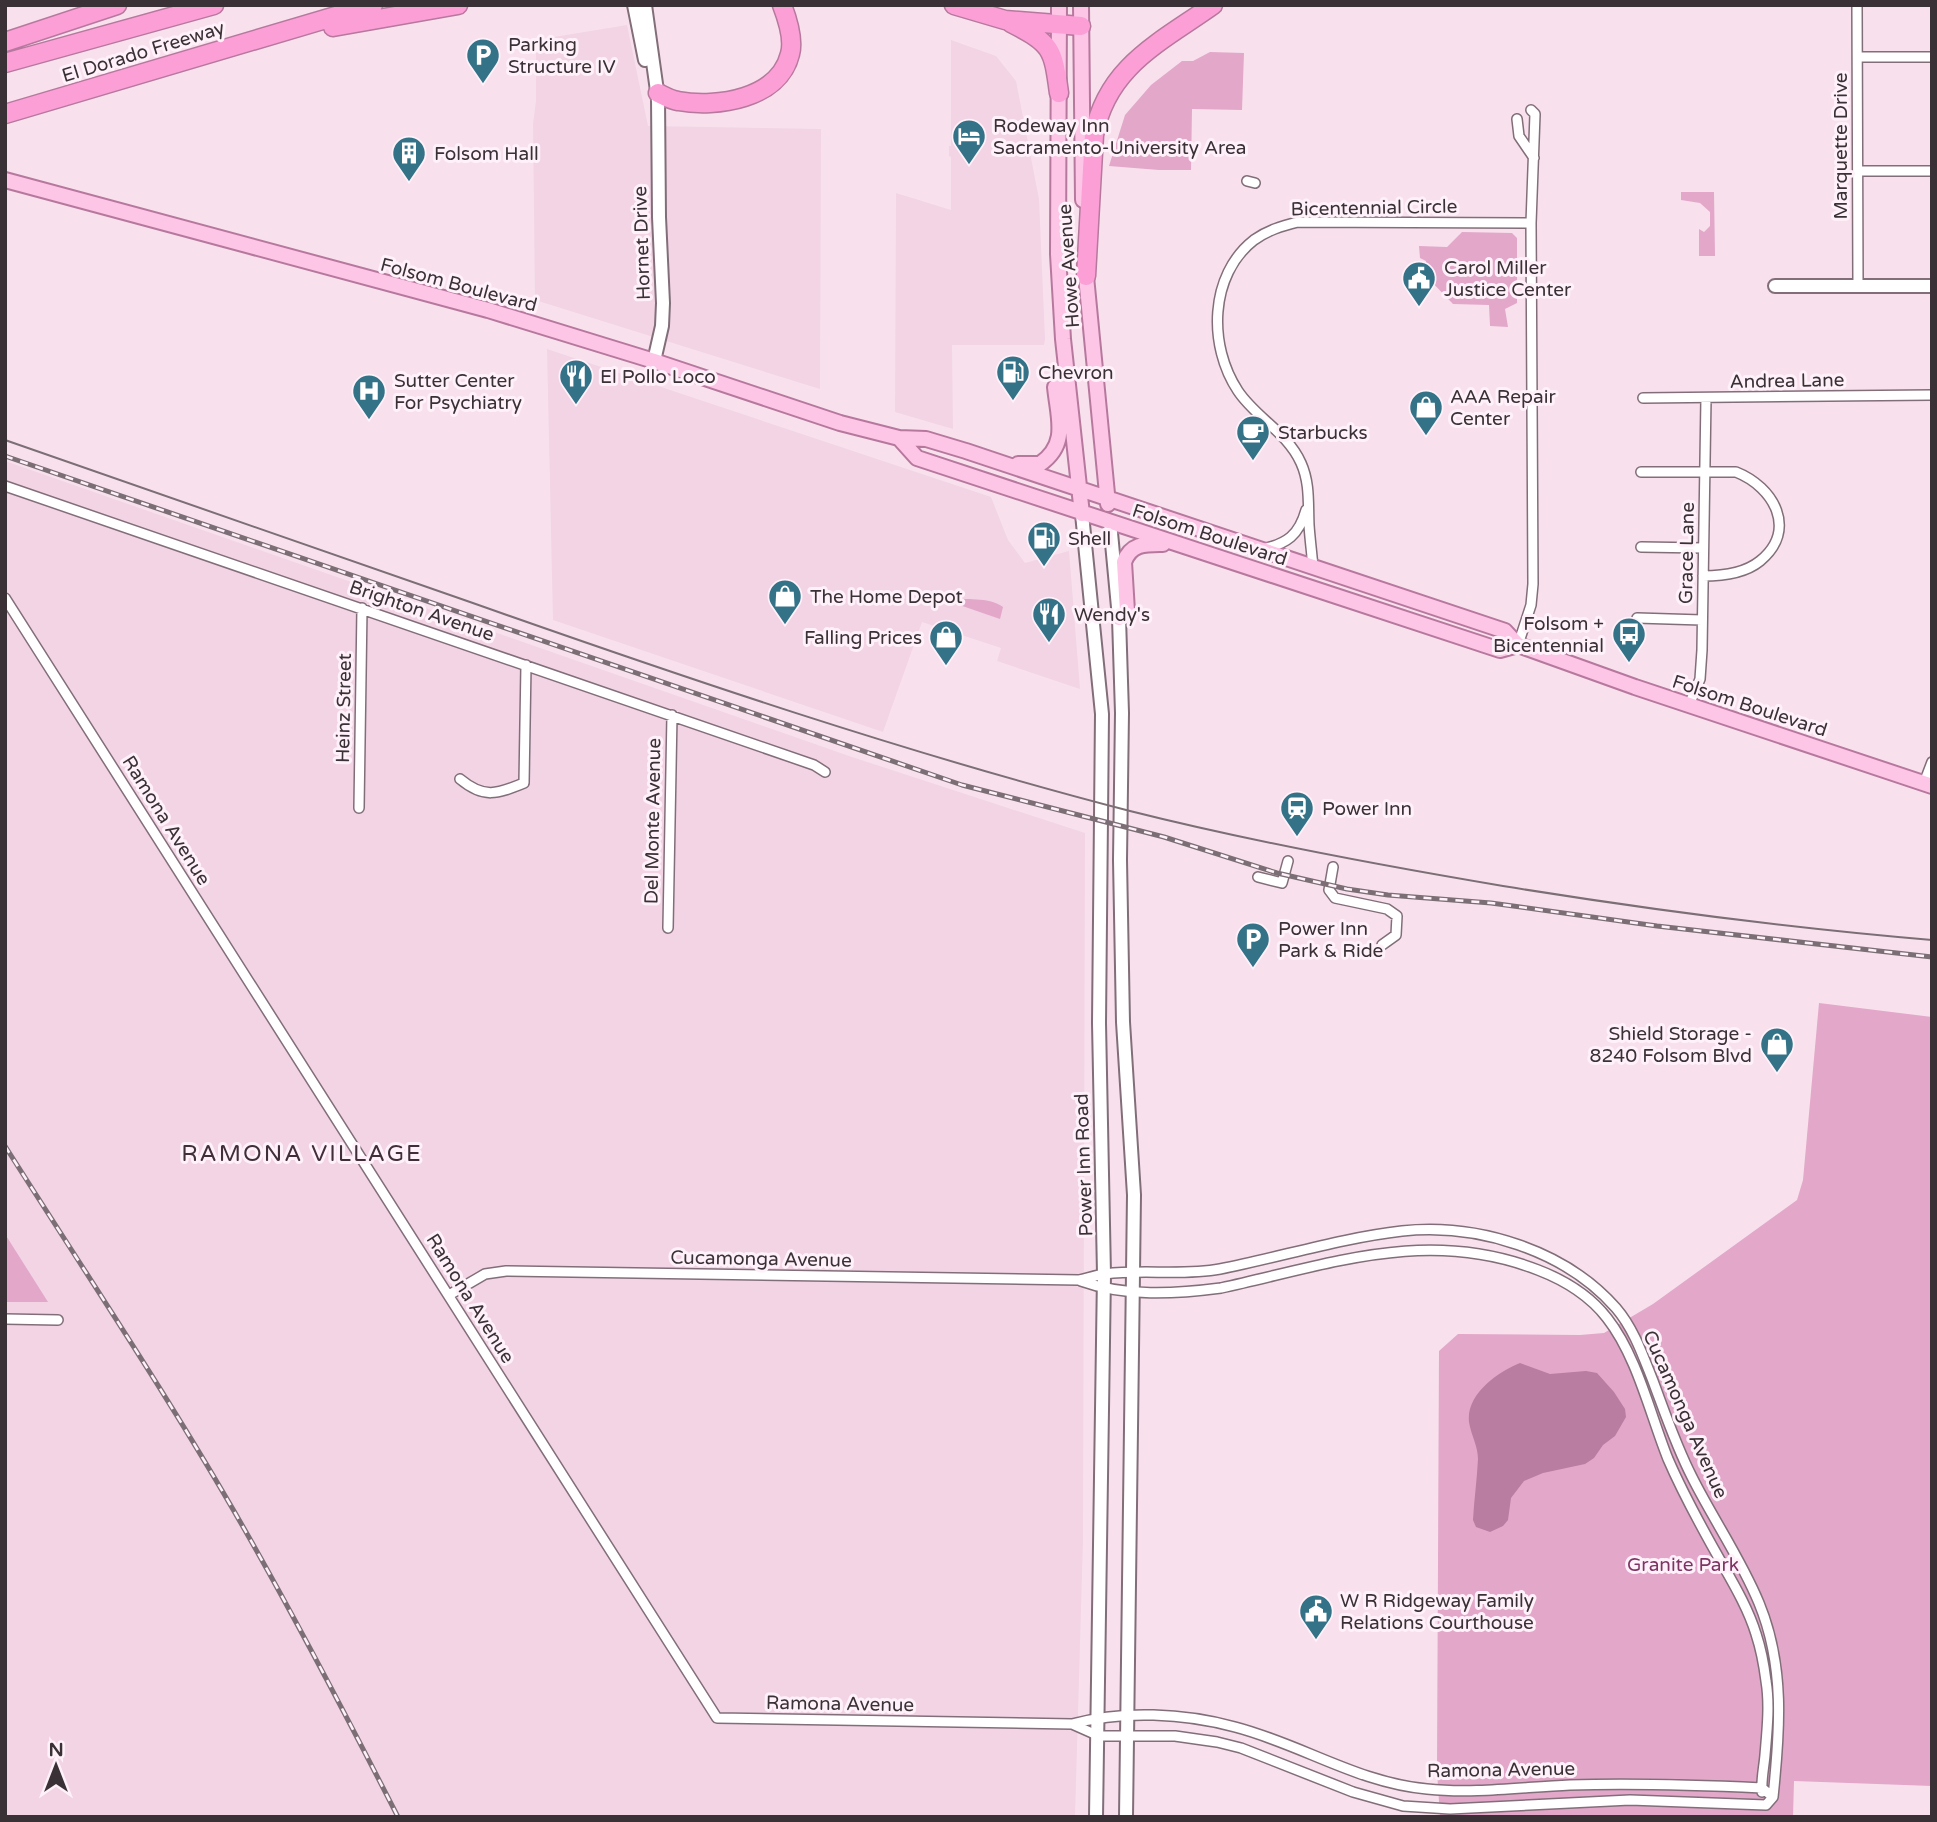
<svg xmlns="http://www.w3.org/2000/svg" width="1937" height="1822" font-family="'Varela Round',sans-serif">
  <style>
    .built { fill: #f2d4e5 }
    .green { fill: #e2a7c9 }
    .water { fill: #b87da0 }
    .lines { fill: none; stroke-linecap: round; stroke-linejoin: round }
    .street-casing { stroke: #826e79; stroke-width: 12 }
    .secondary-casing { stroke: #826e79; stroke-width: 16 }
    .primary-casing { stroke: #b7789e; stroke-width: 18 }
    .highway-casing { stroke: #b7789e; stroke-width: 21 }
    .street { stroke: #fff; stroke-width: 9 }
    .secondary { stroke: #fff; stroke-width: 12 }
    .primary { stroke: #fdc5e6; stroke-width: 14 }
    .highway { stroke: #fb9fd6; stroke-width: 18 }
    .tram { stroke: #7c6e75; stroke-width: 2 }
    .rail-casing { stroke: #7c6e75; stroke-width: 5 }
    .rail { stroke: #fff1f9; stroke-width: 2.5; stroke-dasharray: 8; stroke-linecap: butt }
    .labels { text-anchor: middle; stroke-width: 6; stroke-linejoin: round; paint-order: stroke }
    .poi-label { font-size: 19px; fill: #3a3136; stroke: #fff1f9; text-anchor: start }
    .street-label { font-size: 19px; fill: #3a3136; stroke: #fff1f9 }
    .park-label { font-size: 19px; fill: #7d3463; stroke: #fff1f9 }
    .quarter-label { font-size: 23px; letter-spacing: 2px; fill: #402f39; stroke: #fff1f9 }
  </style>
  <rect width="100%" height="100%" fill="#f8e1ed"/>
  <path class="built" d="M627,25L648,126L821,129L820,389L535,300L533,124L536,101V40Z
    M951,40L996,56L1016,81L1039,199L1045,339L1044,345H952L953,429L895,412L896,193L951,210V157L949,156V146H951Z
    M547,349L991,497L1008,540L1025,563L1069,551L1080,689L997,661L1001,648L922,622L883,732L553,620Z
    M5,461L852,757L1085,833L1083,1540L1075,1817H5Z"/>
  <path class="green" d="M1210,52L1244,53L1242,110L1192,109L1191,170H1159L1109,166L1125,115L1151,85L1182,61H1193Z
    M1681,192H1714L1715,256H1699V229L1704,232L1710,226V212L1700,203L1681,200Z
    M1462,232L1512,233L1517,238V303L1505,309L1508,327L1490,326L1489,305L1453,304L1426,276V261L1420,258L1419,246L1447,247Z
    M947,597C966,601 987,596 1003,607L1000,619L945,600Z
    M1819,1003L1932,1017V1786L1794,1781L1793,1817H1440L1437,1771L1439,1351L1458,1334L1580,1335L1604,1333L1653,1304L1797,1200L1803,1180Z
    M5,1234L48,1302H5Z"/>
  <path class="water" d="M1520,1363L1550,1374L1586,1371L1597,1373L1614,1392L1625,1409L1626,1417L1615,1436L1603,1445L1594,1458L1585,1464L1543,1473L1524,1481L1511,1498L1508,1520L1503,1526L1490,1532L1476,1527L1473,1520C1474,1500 1477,1480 1478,1459C1478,1446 1471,1435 1469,1422C1466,1394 1498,1372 1520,1363Z"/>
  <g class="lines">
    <g class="street-casing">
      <path id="street" d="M1857,5L1858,286
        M1858,57H1932
        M1517,119L1519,136L1534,158
        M1858,171H1932
        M1247,181L1255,183
        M1643,398L1932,395
        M1641,472H1736C1774,487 1798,530 1760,561C1744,574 1722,576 1703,576
        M5,486L814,765L825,772
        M1641,547L1703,548
        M1262,549C1287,544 1299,535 1306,510
        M1313,568C1312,554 1310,540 1309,525C1308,503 1310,483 1301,463C1287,432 1256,418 1238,391C1208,346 1209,275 1254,240C1268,230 1282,226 1298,222L1531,223
        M5,598L717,1718L1072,1724C1123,1710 1184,1713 1235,1727C1301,1744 1358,1783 1427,1789C1474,1794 1523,1787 1570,1785C1634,1783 1698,1785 1762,1788L1773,1797
        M1637,618L1702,620
        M1518,645L1531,605L1533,584L1531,223L1535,114L1531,110
        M1689,705L1700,679L1702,650L1706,398
        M460,779C484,799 497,794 524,783L526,665
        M1924,783L1932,762
        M359,808L362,608
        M1333,867L1329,890L1335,898L1387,909L1397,916L1396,935L1382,945
        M1258,877L1282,883L1288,861
        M668,928L672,715
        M1081,1281C1125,1297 1175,1294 1221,1288C1331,1264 1428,1227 1538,1270C1564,1280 1590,1296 1607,1318C1637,1356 1650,1414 1668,1459C1684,1496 1704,1532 1724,1567C1736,1588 1749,1611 1756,1634C1761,1649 1764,1665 1766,1681C1770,1705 1767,1731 1765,1755C1764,1767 1761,1780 1762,1792
        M449,1295L485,1274L506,1271L1079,1280C1088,1278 1097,1275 1105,1274C1143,1269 1182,1276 1220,1269C1281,1257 1341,1238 1402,1231C1478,1223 1565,1250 1616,1308C1634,1329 1643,1356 1653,1381C1665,1413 1676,1446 1692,1477C1713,1519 1741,1559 1759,1603C1785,1666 1780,1730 1773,1797L1766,1805
        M5,1319L58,1320
        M1072,1724L1099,1736H1175L1217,1742L1241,1748L1353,1792L1403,1806L1450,1809L1630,1800L1766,1805"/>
    </g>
    <g class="secondary-casing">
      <path id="secondary" d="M634,5L645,60
        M645,5L658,98L659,217L663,303L662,326L654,361
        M1775,286H1932
        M1082,514L1102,714L1099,1023L1104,1274L1096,1817
        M1110,522L1119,618L1122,713L1120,860L1123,1022L1134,1195L1126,1817"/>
    </g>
    <g class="primary-casing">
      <path id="primary" d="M1059,5L1058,254L1063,339L1082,514
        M1081,5L1083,200
        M5,180L488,310L654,361L840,423L899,438L926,439L966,451L1505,631L1518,645L1635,687L1932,786
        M1085,266L1108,504
        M899,438L917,458L1500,650L1518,645
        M1018,464H1040C1069,444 1058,418 1055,387L1067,374
        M1119,618L1127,611L1124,562C1131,543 1146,544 1163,544"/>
    </g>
    <g class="highway-casing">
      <path id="highway" d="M954,5L1005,20L1081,26
        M1011,23C1052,44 1053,48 1059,93
        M333,27L458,5
        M5,42L117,5
        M5,63L214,5
        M658,93C664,96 671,100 678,101C717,108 779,99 790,54C794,40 787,18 782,5
        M5,114L373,5
        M1086,276L1094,135C1107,66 1161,42 1213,5"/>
    </g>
    <use href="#street" class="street"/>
    <use href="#secondary" class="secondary"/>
    <use href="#primary" class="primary"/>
    <use href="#highway" class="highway"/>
    <path class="tram" d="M5,440C160,494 315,548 470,602C688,679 906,753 1130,811C1253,842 1378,865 1503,886C1645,909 1788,928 1932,940"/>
    <g class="rail-casing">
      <path id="rail" d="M5,456L962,785L1164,837L1277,873L1347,889L1388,895L1491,903L1657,926L1932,957
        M5,1146C86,1274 171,1400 246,1532C299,1625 349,1721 398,1817"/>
    </g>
    <use href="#rail" class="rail"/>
  </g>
  <defs>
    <g id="parking-pin" transform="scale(1.75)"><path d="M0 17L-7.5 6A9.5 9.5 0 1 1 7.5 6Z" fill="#347288" stroke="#fff1f9"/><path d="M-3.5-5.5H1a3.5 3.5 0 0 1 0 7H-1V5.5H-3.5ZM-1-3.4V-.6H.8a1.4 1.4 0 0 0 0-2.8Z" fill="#fff"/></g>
    <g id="hotel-pin" transform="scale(1.75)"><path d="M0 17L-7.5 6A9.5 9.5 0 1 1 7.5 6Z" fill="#347288" stroke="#fff1f9"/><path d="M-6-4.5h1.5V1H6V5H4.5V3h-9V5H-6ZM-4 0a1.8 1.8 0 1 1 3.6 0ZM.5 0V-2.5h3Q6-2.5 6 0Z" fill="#fff"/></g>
    <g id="building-pin" transform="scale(1.75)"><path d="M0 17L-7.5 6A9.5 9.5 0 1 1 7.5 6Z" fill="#347288" stroke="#fff1f9"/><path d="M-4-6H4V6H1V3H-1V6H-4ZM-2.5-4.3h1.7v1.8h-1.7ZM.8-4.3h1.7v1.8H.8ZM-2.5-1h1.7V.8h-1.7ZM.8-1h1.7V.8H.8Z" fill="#fff"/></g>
    <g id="civic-pin" transform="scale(1.75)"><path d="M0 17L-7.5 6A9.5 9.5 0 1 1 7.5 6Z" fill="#347288" stroke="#fff1f9"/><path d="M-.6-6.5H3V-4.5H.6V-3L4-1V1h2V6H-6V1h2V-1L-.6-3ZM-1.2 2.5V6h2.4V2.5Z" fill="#fff"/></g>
    <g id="fuel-pin" transform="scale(1.75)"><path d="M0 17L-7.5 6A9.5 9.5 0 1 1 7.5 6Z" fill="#347288" stroke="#fff1f9"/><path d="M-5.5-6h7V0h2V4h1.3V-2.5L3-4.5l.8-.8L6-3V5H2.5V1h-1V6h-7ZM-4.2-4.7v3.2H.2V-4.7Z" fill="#fff"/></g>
    <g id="restaurant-pin" transform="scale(1.75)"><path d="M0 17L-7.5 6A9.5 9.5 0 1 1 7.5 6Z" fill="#347288" stroke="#fff1f9"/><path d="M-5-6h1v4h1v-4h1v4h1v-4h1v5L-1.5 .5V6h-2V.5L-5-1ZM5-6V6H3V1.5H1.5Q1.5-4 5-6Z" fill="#fff"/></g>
    <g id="hospital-pin" transform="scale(1.75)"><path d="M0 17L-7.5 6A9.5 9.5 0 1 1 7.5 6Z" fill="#347288" stroke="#fff1f9"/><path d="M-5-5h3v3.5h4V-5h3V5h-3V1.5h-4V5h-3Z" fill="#fff"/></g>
    <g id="shop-pin" transform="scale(1.75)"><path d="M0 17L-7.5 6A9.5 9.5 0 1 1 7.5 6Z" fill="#347288" stroke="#fff1f9"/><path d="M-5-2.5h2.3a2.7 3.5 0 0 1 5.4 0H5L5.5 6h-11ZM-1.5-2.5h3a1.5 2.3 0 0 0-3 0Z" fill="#fff"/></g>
    <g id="cafe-pin" transform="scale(1.75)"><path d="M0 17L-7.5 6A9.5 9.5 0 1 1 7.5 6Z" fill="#347288" stroke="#fff1f9"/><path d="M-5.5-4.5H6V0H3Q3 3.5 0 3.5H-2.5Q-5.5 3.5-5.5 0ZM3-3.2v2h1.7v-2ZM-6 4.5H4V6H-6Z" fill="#fff"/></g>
    <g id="bus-pin" transform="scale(1.75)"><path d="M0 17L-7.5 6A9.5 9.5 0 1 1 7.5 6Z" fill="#347288" stroke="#fff1f9"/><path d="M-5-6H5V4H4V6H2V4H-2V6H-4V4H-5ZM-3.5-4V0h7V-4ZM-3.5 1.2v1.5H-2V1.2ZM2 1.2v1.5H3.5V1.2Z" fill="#fff"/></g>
    <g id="station-pin" transform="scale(1.75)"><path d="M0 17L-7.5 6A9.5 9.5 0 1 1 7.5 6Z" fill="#347288" stroke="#fff1f9"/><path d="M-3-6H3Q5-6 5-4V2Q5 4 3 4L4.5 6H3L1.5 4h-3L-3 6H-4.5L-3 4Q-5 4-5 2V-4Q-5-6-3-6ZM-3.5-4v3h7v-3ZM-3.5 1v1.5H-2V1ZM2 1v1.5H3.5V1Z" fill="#fff"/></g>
  </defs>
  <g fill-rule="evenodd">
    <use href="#parking-pin" x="483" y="55"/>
    <use href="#hotel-pin" x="969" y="136"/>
    <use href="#building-pin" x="409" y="153"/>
    <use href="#civic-pin" x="1419" y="278"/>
    <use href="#fuel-pin" x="1013" y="372"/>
    <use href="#restaurant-pin" x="576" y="376"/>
    <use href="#hospital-pin" x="369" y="391"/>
    <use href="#shop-pin" x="1426" y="407"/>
    <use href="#cafe-pin" x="1253" y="432"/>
    <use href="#fuel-pin" x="1044" y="538"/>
    <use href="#shop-pin" x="785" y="596"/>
    <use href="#restaurant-pin" x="1049" y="614"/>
    <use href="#bus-pin" x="1629" y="634"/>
    <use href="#shop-pin" x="946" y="637"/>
    <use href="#station-pin" x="1297" y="808"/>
    <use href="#parking-pin" x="1253" y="939"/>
    <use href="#shop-pin" x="1777" y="1044"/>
    <use href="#civic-pin" x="1316" y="1611"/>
  </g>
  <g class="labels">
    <g class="poi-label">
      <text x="508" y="51">Parking<tspan x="508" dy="22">Structure IV</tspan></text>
      <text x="993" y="132">Rodeway Inn<tspan x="993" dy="22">Sacramento-University Area</tspan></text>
      <text x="434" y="160">Folsom Hall</text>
      <text x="1444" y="274">Carol Miller<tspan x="1444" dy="22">Justice Center</tspan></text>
      <text x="1038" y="379">Chevron</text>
      <text x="600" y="383">El Pollo Loco</text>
      <text x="394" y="387">Sutter Center<tspan x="394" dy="22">For Psychiatry</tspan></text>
      <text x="1450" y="403">AAA Repair<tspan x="1450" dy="22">Center</tspan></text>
      <text x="1278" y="439">Starbucks</text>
      <text x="1068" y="545">Shell</text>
      <text x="810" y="603">The Home Depot</text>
      <text x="1074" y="621">Wendy's</text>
      <text x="1604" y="630" text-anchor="end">Folsom +<tspan x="1604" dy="22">Bicentennial</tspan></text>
      <text x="922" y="644" text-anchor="end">Falling Prices</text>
      <text x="1322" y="815">Power Inn</text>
      <text x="1278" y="935">Power Inn<tspan x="1278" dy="22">Park &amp; Ride</tspan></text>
      <text x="1752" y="1040" text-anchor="end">Shield Storage -<tspan x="1752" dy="22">8240 Folsom Blvd</tspan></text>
      <text x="1340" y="1607">W R Ridgeway Family<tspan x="1340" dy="22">Relations Courthouse</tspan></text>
    </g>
    <g class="street-label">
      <text transform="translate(143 51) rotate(-17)" y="7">El Dorado Freeway</text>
      <text transform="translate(1840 146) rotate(-90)" y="7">Marquette Drive</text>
      <text transform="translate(1374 207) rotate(-1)" y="7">Bicentennial Circle</text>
      <text transform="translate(641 243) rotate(-92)" y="7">Hornet Drive</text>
      <text transform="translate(1068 266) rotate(-94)" y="7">Howe Avenue</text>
      <text transform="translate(459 284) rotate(15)" y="7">Folsom Boulevard</text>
      <text transform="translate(1787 380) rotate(-1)" y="7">Andrea Lane</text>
      <text transform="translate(1210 534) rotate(18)" y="7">Folsom Boulevard</text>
      <text transform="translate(1686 553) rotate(-89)" y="7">Grace Lane</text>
      <text transform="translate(422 610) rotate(19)" y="7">Brighton Avenue</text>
      <text transform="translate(1750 705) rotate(18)" y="7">Folsom Boulevard</text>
      <text transform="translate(343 708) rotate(-89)" y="7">Heinz Street</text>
      <text transform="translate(167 820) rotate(58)" y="7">Ramona Avenue</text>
      <text transform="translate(652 821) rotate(-89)" y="7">Del Monte Avenue</text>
      <text transform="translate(1083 1165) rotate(-92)" y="7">Power Inn Road</text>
      <text transform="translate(761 1258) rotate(1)" y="7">Cucamonga Avenue</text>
      <text transform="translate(471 1298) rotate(58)" y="7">Ramona Avenue</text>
      <text transform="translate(1686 1414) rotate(66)" y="7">Cucamonga Avenue</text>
      <text transform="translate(840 1703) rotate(1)" y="7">Ramona Avenue</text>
      <text transform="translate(1501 1769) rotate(-1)" y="7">Ramona Avenue</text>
    </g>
    <g class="park-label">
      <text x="1683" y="1571">Granite Park</text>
    </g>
    <g class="quarter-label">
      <text x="302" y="1161">RAMONA VILLAGE</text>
    </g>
  </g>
  <rect width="1937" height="1822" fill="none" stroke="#3a3136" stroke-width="14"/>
  <g transform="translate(56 1766)" stroke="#fff1f9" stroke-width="5" paint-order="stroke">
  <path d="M0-5L12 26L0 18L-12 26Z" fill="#3a3136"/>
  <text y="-10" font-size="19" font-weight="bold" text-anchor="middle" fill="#3a3136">N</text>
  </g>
</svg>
